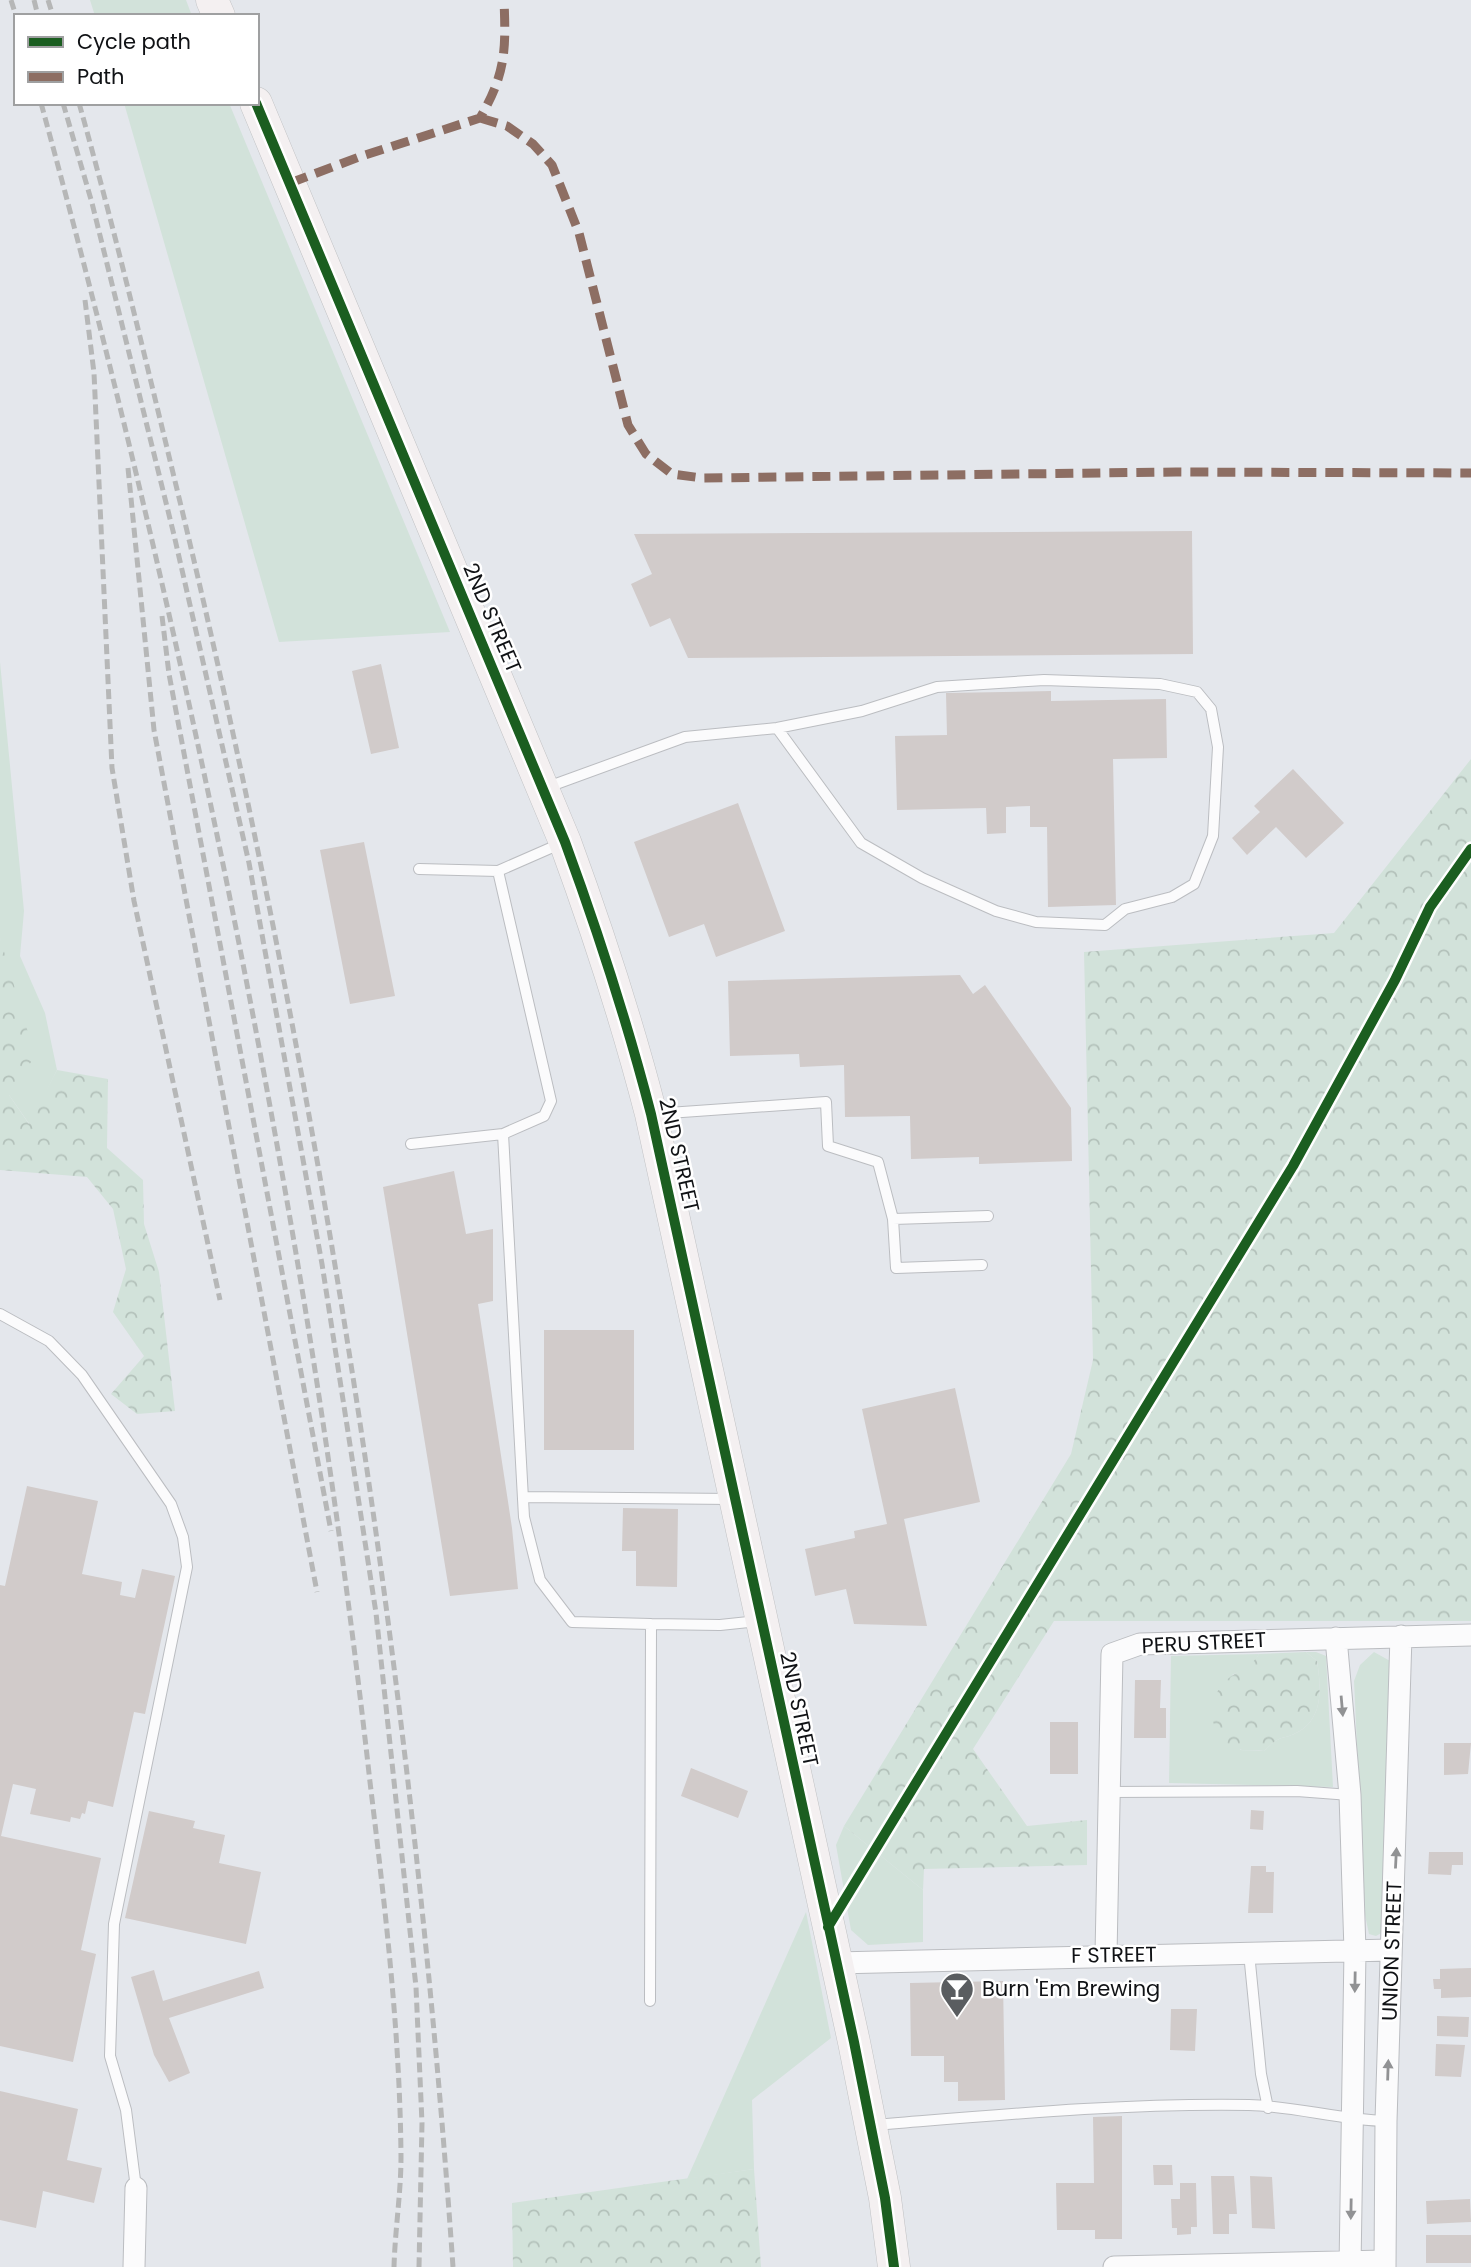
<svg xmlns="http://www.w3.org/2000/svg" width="1471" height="2267" font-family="Poppins,sans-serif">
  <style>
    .green { fill: #d2e2da }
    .forest { fill: url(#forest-crowns) }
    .building { fill: #d1cbca }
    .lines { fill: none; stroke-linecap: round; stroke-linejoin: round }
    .lane-casing { stroke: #bbbdc1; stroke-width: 12 }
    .street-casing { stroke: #bbbdc1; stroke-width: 23 }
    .primary-casing { stroke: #c1c2c4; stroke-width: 33 }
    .lane { stroke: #fbfbfc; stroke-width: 10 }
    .street { stroke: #fbfbfc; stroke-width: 21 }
    .primary { stroke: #f4f0f1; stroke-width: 32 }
    .rail { stroke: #b6b7b7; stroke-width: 5; stroke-dasharray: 10 5; stroke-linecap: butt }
    .quiet { stroke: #8d6e63; stroke-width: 9; stroke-dasharray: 18 9; stroke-linecap: butt }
    .cycleway-casing { stroke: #fff; stroke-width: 15 }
    .cycleway { stroke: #1b5e20; stroke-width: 10 }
    .oneway { fill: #919294 }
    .labels { text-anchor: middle; stroke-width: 5; stroke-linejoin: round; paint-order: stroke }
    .street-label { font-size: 21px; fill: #101215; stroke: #fff }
    .poi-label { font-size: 21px; fill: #101215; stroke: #fff; text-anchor: start }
  </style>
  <defs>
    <pattern id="forest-crowns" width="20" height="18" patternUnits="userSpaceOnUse" patternTransform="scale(1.75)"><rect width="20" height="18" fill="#d2e2da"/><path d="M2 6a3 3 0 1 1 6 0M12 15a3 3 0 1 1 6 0" fill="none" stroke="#b3c1ba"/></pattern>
  </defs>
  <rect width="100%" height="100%" fill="#e4e7ec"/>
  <path class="green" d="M90,0H186L192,16H95Z
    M124,103H229L450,632L279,642Z
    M0,662L24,911L20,956L45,1013L57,1070L30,1125L9,1095L0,938Z
    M1306,1652H1316L1326,1656L1333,1787L1169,1783L1171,1656L1259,1654L1252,1666L1232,1675L1240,1750L1264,1751C1282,1733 1281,1741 1298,1732C1324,1718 1321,1686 1317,1661Z
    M1374,1652L1392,1662L1383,1932L1376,1936L1369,1934L1365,1915L1354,1681L1360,1665Z
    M844,1826L923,1890V1942L868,1945L851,1930L836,1845Z
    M806,1912L831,2038L752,2100L754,2169L687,2179Z"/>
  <path class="forest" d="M1471,759V1621H1054L973,1749L1027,1826L1087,1820V1865L924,1869L923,1890L844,1826L1071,1454L1093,1360L1084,952L1334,933Z
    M0,938L35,1056L9,1095L29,1124L57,1070L108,1079L107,1148L143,1180L144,1224L159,1272L175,1411L137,1414L111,1394L144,1356L113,1312L126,1269L113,1209L87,1177L0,1170Z
    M1306,1652L1317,1661C1321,1686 1324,1718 1298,1732C1281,1741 1282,1733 1264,1751C1257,1750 1249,1751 1242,1750C1212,1744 1203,1707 1222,1685C1234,1670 1250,1670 1259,1654Z
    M754,2169L761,2267H513L512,2203Z"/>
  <path class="building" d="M1192,531L1193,654L688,658L670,618L650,627L631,584L652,574L634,534Z
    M381,664L399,748L371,754L352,671Z
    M1051,691V701L1166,699L1167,758L1113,759L1116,905L1048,907L1047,827H1030V806L1006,807V833L987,834L986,808L897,810L895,736L947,735L946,693Z
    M1293,769L1344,823L1306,858L1276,827L1247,855L1232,838L1260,812L1254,806Z
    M738,803L785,931L716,957L704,924L669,937L634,842Z
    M364,842L395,996L350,1004L320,850Z
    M960,975L973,994L985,985L1071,1108L1072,1161L979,1164V1157L911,1159L910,1116L845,1117L844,1065L800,1067L799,1054L730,1056L728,981Z
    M454,1171L466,1234L493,1229V1301L478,1304L512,1528L518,1589L450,1596L383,1187Z
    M544,1330H634V1450H544Z
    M955,1388L980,1502L904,1519L927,1626L854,1624L846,1589L815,1596L805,1549L855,1538L854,1531L887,1524L862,1409Z
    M27,1486L98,1501L82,1574L122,1582L120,1595L135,1598L142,1569L175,1576L145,1714L134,1712L113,1807L88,1801L85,1814L82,1813L80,1819L71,1817L70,1822L30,1814L36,1789L13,1784L1,1836L101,1858L81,1950L96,1954L73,2062L0,2046V1585L5,1586Z
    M623,1508L678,1509L677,1587L636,1586V1551H622Z
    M1135,1680H1161L1160,1708H1166V1738H1134Z
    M1050,1722H1078V1774H1050Z
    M1444,1743H1471L1468,1774L1444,1775Z
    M691,1768L748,1791L738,1818L681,1796Z
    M1251,1810L1264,1811L1263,1830L1250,1829Z
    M149,1811L195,1821L193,1828L225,1835L219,1863L261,1872L246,1944L125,1918Z
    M1429,1852H1463V1865H1452L1451,1875L1428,1874Z
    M1251,1866H1266V1872H1274L1273,1913H1248Z
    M1471,1968V1997L1441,1998V1989H1434L1433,1979H1440V1969Z
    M154,1970L163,2001L259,1971L264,1988L169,2018L190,2073L169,2082L154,2055L131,1977Z
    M1003,1981L1005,2100L958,2101V2082H944V2056H911L910,1983Z
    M1171,2009H1197L1195,2051L1170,2050Z
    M1437,2016L1469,2017L1468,2037L1437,2036Z
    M1436,2044L1465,2045L1461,2077L1435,2076Z
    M0,2091L78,2109L67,2160L102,2168L94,2203L43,2191L36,2228L0,2220Z
    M1122,2116V2239H1095V2230H1057L1056,2183H1094L1093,2117Z
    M1153,2165H1172L1173,2185H1154Z
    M1211,2176H1234L1237,2214H1229V2234H1213Z
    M1250,2176L1272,2177L1275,2229L1252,2228Z
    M1180,2183H1196L1197,2227H1191V2234L1177,2235V2228H1172L1171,2199H1180Z
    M1470,2199L1471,2222L1427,2224L1426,2201Z
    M1426,2235H1471V2263H1426Z"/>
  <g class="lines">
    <g class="lane-casing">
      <path id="lane" d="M545,788L685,737L777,728L862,711L937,687L1044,680L1160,684L1197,692L1211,709L1218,747L1213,836L1194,884L1172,897L1125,909L1105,925L1036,922L996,911L922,878L861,843L777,728
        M419,869L498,871L562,843
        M498,871L551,1101L544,1116L503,1134
        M654,1114L826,1102L828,1146L878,1162L893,1219L988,1216
        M411,1144L503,1134L524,1517L540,1580L572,1622L651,1624
        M893,1219L896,1268L982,1265
        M0,1314L49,1341L82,1375L171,1504L183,1537L187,1567L114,1924L110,2056L126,2110L136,2188
        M523,1497L732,1499
        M1108,1792L1297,1791L1350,1795
        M1249,1953L1261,2074L1268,2108
        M650,2001L651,1624L720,1625L758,1621
        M873,2125C998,2115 1123,2103 1249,2105C1295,2106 1340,2120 1386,2121"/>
    </g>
    <g class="street-casing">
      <path id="street" d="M1336,1638L1350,1795L1355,1951L1350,2267
        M1106,1955L1112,1654L1140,1644L1471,1635
        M836,1963L1391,1950
        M134,2267L136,2188
        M1114,2267L1385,2261
        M1385,2267L1386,2121L1401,1636"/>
    </g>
    <g class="primary-casing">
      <path id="primary" d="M212,0L219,16
        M256,103L565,842C598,932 627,1021 651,1114L854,2042L885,2198L894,2267"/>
    </g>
    <use href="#lane" class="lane"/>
    <use href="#street" class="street"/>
    <use href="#primary" class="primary"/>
    <path class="rail" d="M11,0L16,16
      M34,0L38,16
      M48,0L53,16
      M41,103C149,498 237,897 304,1301C330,1461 352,1621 370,1782C385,1907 400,2032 401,2157C401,2193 395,2230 394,2267
      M63,103L92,203L174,535L249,863L322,1264L376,1613L416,1987L422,2123L419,2267
      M79,103C117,238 149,374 182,510C320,1087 412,1675 453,2267
      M85,300L94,373L112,768L134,901L220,1300
      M128,468L154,730L317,1592
      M162,616L169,674L331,1531"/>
    <path class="quiet" d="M480,118L507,126L533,144L552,165L579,233L628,425L646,454L672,474L702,478L1176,472L1471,473
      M290,183L359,157L480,118C506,73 506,50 504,0"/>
    <g class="cycleway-casing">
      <path id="cycleway" d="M256,103L565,842C598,932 627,1021 651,1114L854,2042L885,2198L894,2267
        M828,1927L1293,1166L1395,980L1430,907L1471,849"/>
    </g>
    <use href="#cycleway" class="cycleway"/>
  </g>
  <defs><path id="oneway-solid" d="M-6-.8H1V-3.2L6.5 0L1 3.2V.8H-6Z" transform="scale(1.75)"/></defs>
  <g class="oneway">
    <use href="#oneway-solid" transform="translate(1342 1706) rotate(85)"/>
    <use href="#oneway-solid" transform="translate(1396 1858) rotate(-87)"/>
    <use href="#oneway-solid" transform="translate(1355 1982) rotate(91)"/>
    <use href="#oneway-solid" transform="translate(1388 2070) rotate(-88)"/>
    <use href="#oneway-solid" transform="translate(1351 2209) rotate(91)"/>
  </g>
  <defs>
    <g id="bar-pin" transform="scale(1.75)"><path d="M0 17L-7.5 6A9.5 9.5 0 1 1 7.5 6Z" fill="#5a5d60" stroke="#fff"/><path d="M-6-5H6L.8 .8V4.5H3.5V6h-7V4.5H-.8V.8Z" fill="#fff"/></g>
  </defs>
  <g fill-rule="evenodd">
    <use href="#bar-pin" x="957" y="1989"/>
  </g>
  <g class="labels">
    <g class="street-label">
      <text transform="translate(492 618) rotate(67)" y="7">2ND STREET</text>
      <text transform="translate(679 1155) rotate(77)" y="7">2ND STREET</text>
      <text transform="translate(1204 1643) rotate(-3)" y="7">PERU STREET</text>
      <text transform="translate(799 1709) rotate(78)" y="7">2ND STREET</text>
      <text transform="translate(1392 1951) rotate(-88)" y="7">UNION STREET</text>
      <text transform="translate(1114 1955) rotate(-1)" y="7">F STREET</text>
    </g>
    <g class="poi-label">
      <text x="982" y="1996">Burn 'Em Brewing</text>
    </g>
  </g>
  <rect x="14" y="14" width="245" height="91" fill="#ffffff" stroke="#9fa0a1" stroke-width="2"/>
  <rect x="28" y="37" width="35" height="10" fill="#1b5e20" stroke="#9fa0a1" stroke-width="2"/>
  <text x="77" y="49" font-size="21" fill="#101215">Cycle path</text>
  <rect x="28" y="72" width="35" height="10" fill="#8d6e63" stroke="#9fa0a1" stroke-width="2"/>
  <text x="77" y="84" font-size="21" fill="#101215">Path</text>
</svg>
